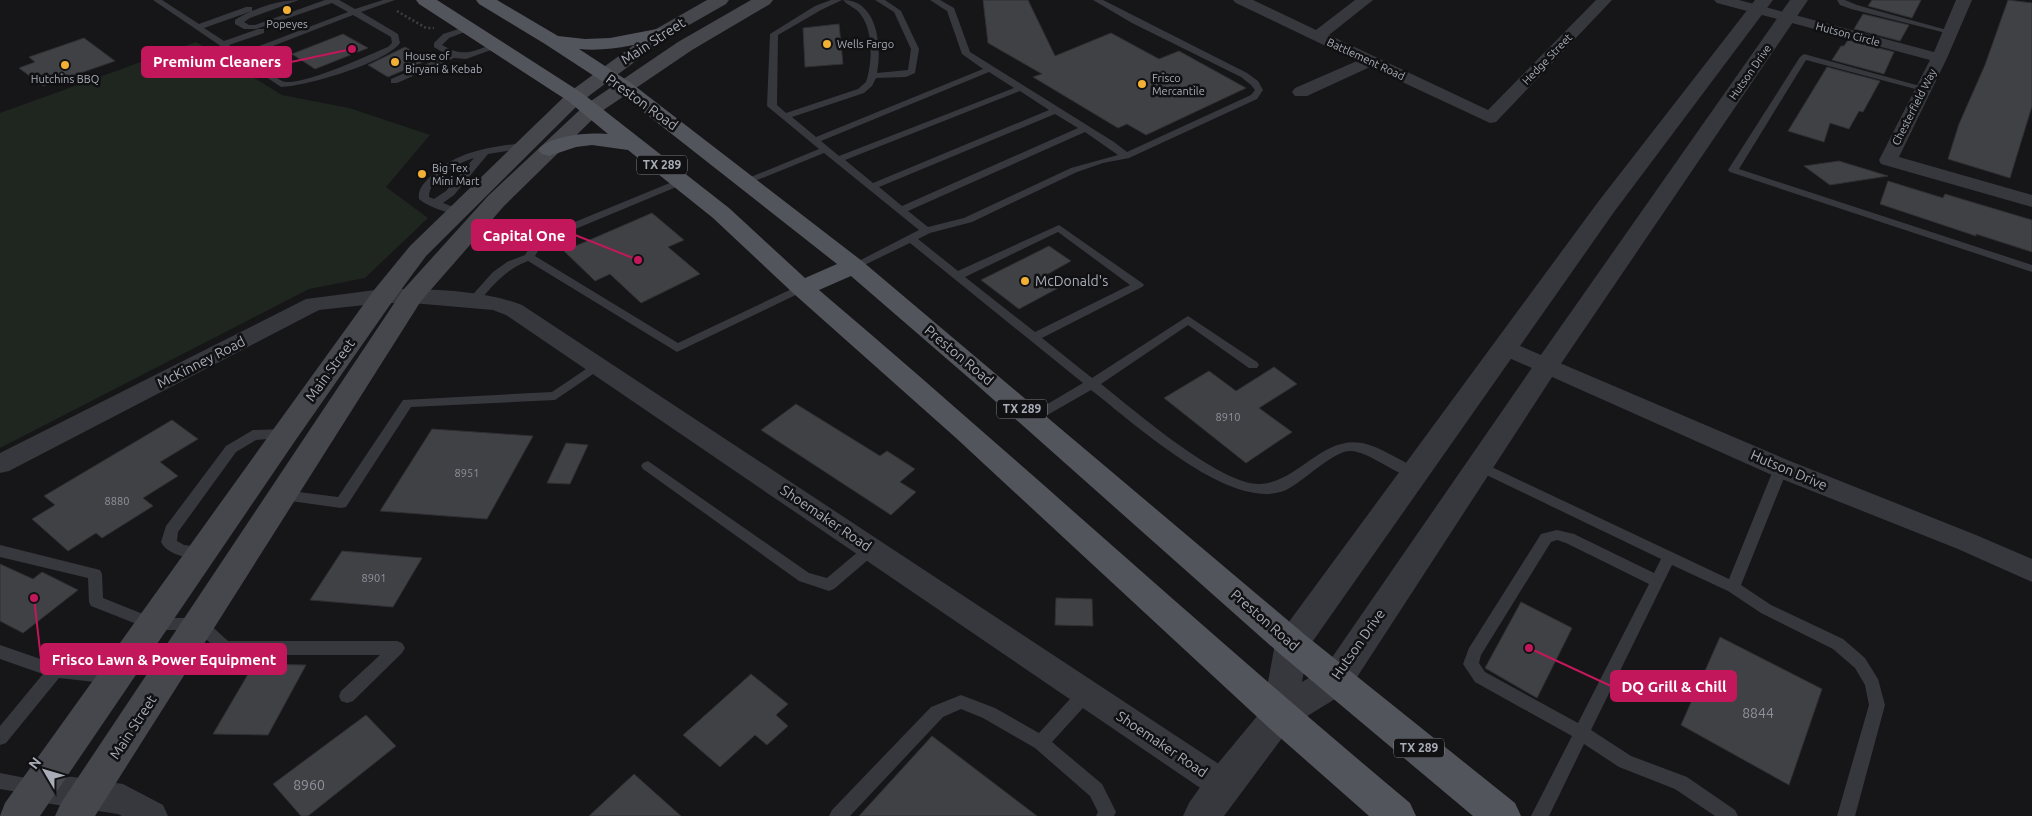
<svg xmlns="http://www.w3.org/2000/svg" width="2032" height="816" font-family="Ubuntu,sans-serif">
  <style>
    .green { fill: #1e261f }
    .building { fill: #404145; stroke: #303034 }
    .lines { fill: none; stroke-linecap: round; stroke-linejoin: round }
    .path { stroke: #3d3f44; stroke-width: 2.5; stroke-dasharray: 2 2.5; stroke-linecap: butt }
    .service { fill: #37383d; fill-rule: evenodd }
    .minor { fill: #37383d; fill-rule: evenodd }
    .tertiary { fill: #37383d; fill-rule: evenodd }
    .secondary { fill: #45474d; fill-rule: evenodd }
    .primary { fill: #53555c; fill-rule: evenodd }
    .poi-dot { fill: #f2b134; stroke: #111113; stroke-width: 2 }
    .labels { text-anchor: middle; stroke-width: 5; stroke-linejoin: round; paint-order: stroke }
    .far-poi-label { font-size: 11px; fill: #a8adb8; stroke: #111113; text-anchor: start }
    .far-street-label { font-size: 11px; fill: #a8adb8; stroke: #111113 }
    .number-label { font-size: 11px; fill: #8e929b }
    .shield { fill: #111113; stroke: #7b7e86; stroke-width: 1 }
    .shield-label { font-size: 12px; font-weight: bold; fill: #a8adb8 }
    .street-label { font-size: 14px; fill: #a8adb8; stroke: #111113 }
    .poi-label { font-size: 14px; fill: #a8adb8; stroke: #111113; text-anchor: start }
    .near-number-label { font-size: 14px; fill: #8e929b }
    .leader { fill: none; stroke: #c2185b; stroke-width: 2 }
    .callout-dot { fill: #c2185b; stroke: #111113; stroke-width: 2 }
    .callout { fill: #c2185b; stroke: #c2185b; stroke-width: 2 }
    .callout-label { font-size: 15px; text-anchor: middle; font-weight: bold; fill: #fff }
  </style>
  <rect width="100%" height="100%" fill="#161618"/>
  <path class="green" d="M196,42L282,95L349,108L430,135L386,187L428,218L365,278L309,289L0,448V113Z"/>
  <path class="building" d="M983,0H1028L1055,56L1111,33L1159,59L1179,51L1246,88L1146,135L1127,124L1118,128L1033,77L1042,74L988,43Z
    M1872,0H1921L1912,18L1868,6Z
    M2008,0L2032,3V106L2010,178L1948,159L1959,124L1985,65Z
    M1863,14L1909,25L1900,41L1854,29Z
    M839,24L843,64L805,67L803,28Z
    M343,34L368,48L315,69L292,54Z
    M84,38L115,61L43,86L19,68L35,62L29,57Z
    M1848,40L1894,52L1884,74L1832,60L1841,46H1844Z
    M405,47L428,60L388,77L368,65Z
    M1827,67L1880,81L1863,112L1859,111L1849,129L1830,123L1824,142L1788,131Z
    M1839,161L1888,176L1830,185L1804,166Z
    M1888,181L1943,198L1945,194L2032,220V252L1976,234V236L1880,204Z
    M652,213L684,240L668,247L700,274L641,303L610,274L595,281L564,251Z
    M1049,246L1071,261L1046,275L1062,286L1019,309L981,280Z
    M1274,367L1297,384L1259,408L1292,432L1246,463L1164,398L1209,371L1236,391Z
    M796,404L880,456L887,451L915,469L900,482L916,492L891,515L761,430Z
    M172,420L198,439L160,462L178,476L143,498L153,506L102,538L96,533L68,551L32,519L55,505L44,496Z
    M432,429L533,436L487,519L380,511Z
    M566,443L588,445L570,484L547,483Z
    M342,551L422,558L393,607L310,600Z
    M0,564L33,579L42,572L78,590L23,633L0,621Z
    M1056,598L1092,599L1093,626L1055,625Z
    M1521,602L1572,628L1537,698L1485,668Z
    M1720,637L1822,689L1789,785L1681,725Z
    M254,664L306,665L268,735L213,734Z
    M751,674L788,704L776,715L788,726L767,745L755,735L720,767L683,735Z
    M366,715L396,746L308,816H301L273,784Z
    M932,736L1037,816H859Z
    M634,774L681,816H589Z"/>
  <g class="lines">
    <path class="path" d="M397,11L426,28H434"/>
    <path class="service" d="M153,0H162L199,24L246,7H252V11L204,28L224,41L258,29H264V33L229,45L241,53L348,12L332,3L256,29H244L235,24V20C252,9 278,0 299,0L250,18L244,22L249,25H255L325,0H339L355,9L383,0H395L361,12L398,34L400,43C385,63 307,86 281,87ZM353,15L391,37L392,43L388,47C368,55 300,88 282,81C270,75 258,64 247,56Z
      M831,0H842L821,10L778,35L777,105L786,113L858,89L866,82C872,65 874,32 861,15C857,8 848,6 843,0C878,0 882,47 877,73L908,70L911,49L894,12L875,0H885L901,11L919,49L915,73L906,77L876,78L872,86L864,93L792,117L816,137L983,69L962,54L947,11L930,0H940L954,8L970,52L1114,142L1127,152L1251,95L1255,90L1251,85L1241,77L1132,23L1093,0H1103L1247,73L1258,81L1263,90L1257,99L1129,158L1103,163L1077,172L972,222L930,233L918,239L958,271L1059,225L1142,283L1144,285L1142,287L1042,338L1092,378L1188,316L1257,362L1259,365L1257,368H1249L1188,325L1101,384C1134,410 1219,484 1259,484C1298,483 1321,436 1362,443C1379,446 1403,462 1420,470L1422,474L1420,478C1404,482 1371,451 1350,451C1333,451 1303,482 1286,490C1232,514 1133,422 1091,390L1037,421H1029L1027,418L1029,415L1083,383L910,243L858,268H850L849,266L919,230L824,153L750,183L746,184L741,181L819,149L767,106L770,34L815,6ZM989,72L1014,88L839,156L821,141ZM1020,91L1049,110L873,183L845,160ZM1055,114L1078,128L902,206L879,187ZM1085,132L1118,155L1071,168L964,218L928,227L908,211ZM1058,232L1130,285L1035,332L965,277Z
      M1837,0H1845L1857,5L1954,32L1950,34L1851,9L1840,5Z
      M468,26L475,28L449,38L442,45C466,59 473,50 498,43L502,46L466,59L454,58L397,83H391V79L447,55L434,47V43L443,34Z
      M1804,54L1927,88L1923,91L1806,60L1739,169L2032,265V272L1730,172L1728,170L1800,57Z
      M523,143L528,146L526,148L488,154L454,195L443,203L461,210L462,212L461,214C452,216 425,205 419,199C418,190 422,185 428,179C453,152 489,147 523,143ZM474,158L446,191L434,199L429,197C429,177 458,163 474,158Z
      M682,178L687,181L686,183L556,237L541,246L535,256L678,343L798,286H806L808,288L806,290L677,352L528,261C506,269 492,286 477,304H469L467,301L493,272L507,262L525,255L533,242L548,233Z
      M598,361L604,365L602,368L555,400L411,407L346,507L341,508L283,500L278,499L276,495L278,491L283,490L338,497L403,400L552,392Z
      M285,429L290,431L291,434L290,437L256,440L236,452L178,532L177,541L184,545L207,548L209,552L207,556C193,561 168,556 161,542L166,526L226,446L253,430Z
      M648,461L809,573L827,578L866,545L871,543L876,545L878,549L876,553L834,589L829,591L799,581L643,469L641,466L643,463Z
      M1479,461L1729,579L1774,468L1776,465H1786L1788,468L1741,585L1771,605L1843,639L1865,658L1878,679L1885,705L1855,816H1837L1869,705L1865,685L1855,668L1833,649L1761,613L1728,591L1672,565L1591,730L1631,756L1687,777L1735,810L1738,816H1715L1675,789L1619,767L1584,744L1549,816H1531L1572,736L1475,682L1463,664L1469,648L1541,534L1557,530L1574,534L1654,573L1661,559L1474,469L1472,466L1474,463ZM1557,540L1566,543L1649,584L1578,723L1485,672L1479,663L1481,655L1551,542Z
      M0,545L100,570L102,574L103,598L153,618H200L205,620L228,641H397L402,643L405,648L402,653L353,701L347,703L341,701L339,696L341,691L380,655H225L220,653L197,630H152L91,606L89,602L88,578L0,557Z
      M0,645L55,664L113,670L118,672L121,677L118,682L113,684L59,678L6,743L0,745V726L43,674L0,659Z
      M1086,686L1092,688L1094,693L1092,698L1052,742L1102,784L1116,812L1114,816H1096L1098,812L1090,796L1035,748L983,718L961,709L943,717L850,816H829L832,810L931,707L961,695L995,708L1039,733L1080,688Z
      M0,773L41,781L43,787L41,793L35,795L0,789Z"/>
    <path class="minor" d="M1233,0H1253L1316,30L1355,0H1373L1329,35L1488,110L1596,0H1612L1496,122L1490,123L1370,67L1307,96H1295L1292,92L1295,88L1357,61L1236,3Z
      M1714,0H1739L1934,52L1956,0H1972L1947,58L1899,157L2032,195V207L1881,164L1879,160L1930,60L1717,3Z
      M383,289C427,289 480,289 522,305L1234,774L1239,785L1234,796L1223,800L1212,796L506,315L493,310L412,303H383L319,310L9,471L0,473V453L306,299Z
      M1506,340L1790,461L1976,535L2032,559V582L1958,549L1772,475L1498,353L1495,348L1498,343Z
      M38,772L123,784L163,805L168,816H122L118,814L38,802L27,798L22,787L27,776Z"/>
    <path class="tertiary" d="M1755,0H1773L1614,212L1308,648L1302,682L1324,669L1538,359L1790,0H1808L1556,371L1348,691L1291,726L1224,816H1183L1189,803L1210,773L1263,709L1275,644L1280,634L1598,202Z"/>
    <path class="secondary" d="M707,0H729L726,4L668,37L582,101L426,256L392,302L295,441L40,816H0L5,803L275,427L374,290L410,246L568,93L656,29Z
      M751,0H773L770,4L692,50L599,113L504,206L421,301L95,816H55L61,803L403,290L488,196L585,105L678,42Z"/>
    <path class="primary" d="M416,0H437L582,93L729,208L805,278L837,264L617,91L545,44L479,4L476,0H497L558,36L585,39L610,38L662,28L668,29L671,33L668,37C639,44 610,52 579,49L631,83L862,261L1304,634L1515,803L1521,816H1473L1280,654L977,385L851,276L819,290C1018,459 1210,636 1410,803L1416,816H1369L1267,726L956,438L793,293L713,218L628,150L592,145L576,147L549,156L542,154L538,150C549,135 591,132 608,134L568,101L419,4Z"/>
  </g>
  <g class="poi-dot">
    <circle cx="287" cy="10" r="5"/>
    <circle cx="827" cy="44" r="5"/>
    <circle cx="395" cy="62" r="5"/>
    <circle cx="65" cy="65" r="5"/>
    <circle cx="1142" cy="84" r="5"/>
    <circle cx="422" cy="174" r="5"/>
    <circle cx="1025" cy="281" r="5"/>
  </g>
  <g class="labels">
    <g class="far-poi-label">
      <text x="287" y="28" text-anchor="middle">Popeyes</text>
      <text x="837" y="48">Wells Fargo</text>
      <text x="405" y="60">House of<tspan x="405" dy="13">Biryani &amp; Kebab</tspan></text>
      <text x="1152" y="82">Frisco<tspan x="1152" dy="13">Mercantile</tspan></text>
      <text x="65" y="83" text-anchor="middle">Hutchins BBQ</text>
      <text x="432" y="172">Big Tex<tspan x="432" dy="13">Mini Mart</tspan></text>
    </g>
    <g class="far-street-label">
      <text transform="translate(1848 34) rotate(15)" y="4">Hutson Circle</text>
      <text transform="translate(1366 59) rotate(25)" y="4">Battlement Road</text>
      <text transform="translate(1547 59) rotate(-46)" y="4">Hedge Street</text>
      <text transform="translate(1750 72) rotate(-55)" y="4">Hutson Drive</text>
      <text transform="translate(1914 107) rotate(-63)" y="4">Chesterfield Way</text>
    </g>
    <g class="number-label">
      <text x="1228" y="421">8910</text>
      <text x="467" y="477">8951</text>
      <text x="117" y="505">8880</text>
      <text x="374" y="582">8901</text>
    </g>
    <g class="shield">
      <rect x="637" y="155.5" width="50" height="19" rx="4"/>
      <rect x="997" y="399.5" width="50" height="19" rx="4"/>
      <rect x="1394" y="738.5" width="50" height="19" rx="4"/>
    </g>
    <g class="shield-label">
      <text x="662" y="169">TX 289</text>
      <text x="1022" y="413">TX 289</text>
      <text x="1419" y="752">TX 289</text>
    </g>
    <g class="street-label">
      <text transform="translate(653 41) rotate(-33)" y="5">Main Street</text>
      <text transform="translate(642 102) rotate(36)" y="5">Preston Road</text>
      <text transform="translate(959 355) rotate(40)" y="5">Preston Road</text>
      <text transform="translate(201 362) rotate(-27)" y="5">McKinney Road</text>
      <text transform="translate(330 370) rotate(-54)" y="5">Main Street</text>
      <text transform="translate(1789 470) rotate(23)" y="5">Hutson Drive</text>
      <text transform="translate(826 518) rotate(34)" y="5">Shoemaker Road</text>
      <text transform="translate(1265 620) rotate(41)" y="5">Preston Road</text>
      <text transform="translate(1358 644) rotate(-55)" y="5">Hutson Drive</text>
      <text transform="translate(133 727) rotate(-57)" y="5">Main Street</text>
      <text transform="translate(1162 744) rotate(34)" y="5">Shoemaker Road</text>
    </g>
    <g class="poi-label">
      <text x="1035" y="286">McDonald's</text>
    </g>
    <g class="near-number-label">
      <text x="1758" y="718">8844</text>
      <text x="309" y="790">8960</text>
    </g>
  </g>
  <path class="leader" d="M352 49L291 62M638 260L575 235M34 598L41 659M1529 648L1611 686"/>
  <g class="callout-dot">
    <circle cx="352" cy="49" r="5"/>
    <circle cx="638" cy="260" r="5"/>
    <circle cx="34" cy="598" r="5"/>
    <circle cx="1529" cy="648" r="5"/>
  </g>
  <g class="callout">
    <rect x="142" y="47" width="149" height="30" rx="5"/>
    <rect x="472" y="220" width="103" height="30" rx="5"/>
    <rect x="41" y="644" width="245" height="30" rx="5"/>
    <rect x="1611" y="671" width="125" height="30" rx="5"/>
  </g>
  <g class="callout-label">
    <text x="217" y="67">Premium Cleaners</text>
    <text x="524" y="241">Capital One</text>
    <text x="164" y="665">Frisco Lawn &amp; Power Equipment</text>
    <text x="1674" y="692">DQ Grill &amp; Chill</text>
  </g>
  <g transform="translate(45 771) rotate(308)" stroke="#111113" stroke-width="4" paint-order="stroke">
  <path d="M0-4L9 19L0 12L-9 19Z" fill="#a8adb8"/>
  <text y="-8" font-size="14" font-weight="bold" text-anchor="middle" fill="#a8adb8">N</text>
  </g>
</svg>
